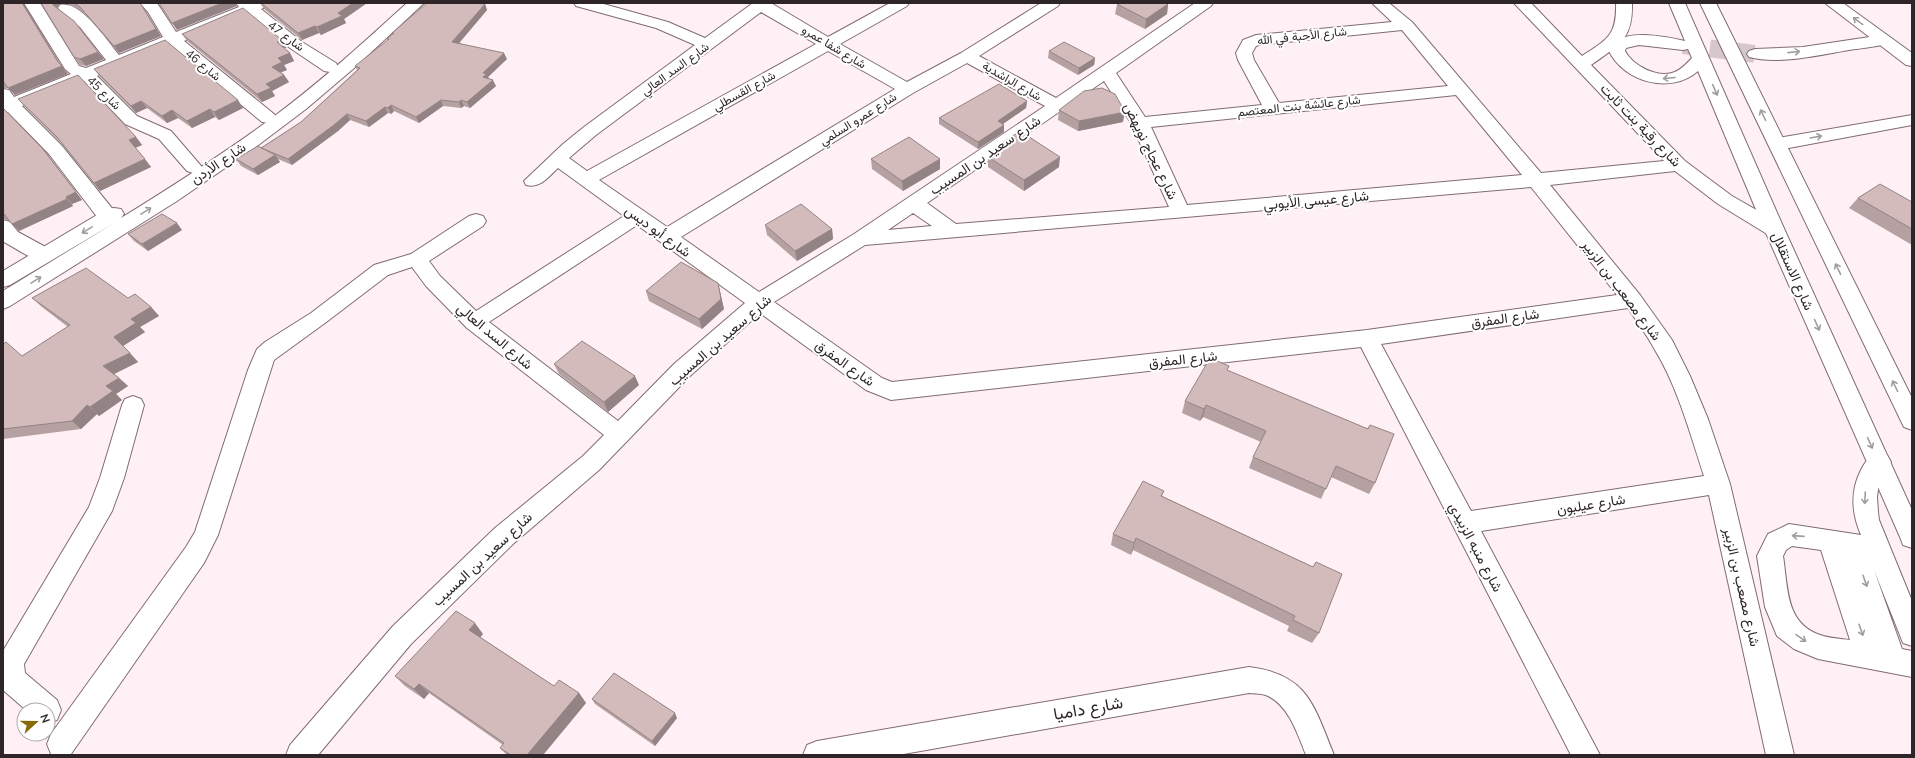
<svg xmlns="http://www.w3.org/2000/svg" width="1915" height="758" font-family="Mulish,Vazirmatn,sans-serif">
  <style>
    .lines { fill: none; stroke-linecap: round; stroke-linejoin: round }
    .highway-tunnel { stroke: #d5c7cc; stroke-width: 18; stroke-dasharray: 18 9; stroke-linecap: butt }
    .minor-casing { stroke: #806c73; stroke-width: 2 }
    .highway-casing { stroke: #806c73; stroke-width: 2 }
    .minor { fill: #fff; fill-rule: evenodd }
    .highway { fill: #fff; fill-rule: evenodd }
    .wall { fill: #b5a1a2 }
    .shaded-wall { fill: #948384 }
    .building { fill: #d3bbbc; stroke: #948384 }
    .oneway { stroke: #a09d9e }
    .labels { text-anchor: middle; stroke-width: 4; stroke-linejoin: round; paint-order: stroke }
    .far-street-label { font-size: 12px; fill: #2d2528; stroke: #fff }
    .street-label { font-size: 14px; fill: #2d2528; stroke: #fff }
    .near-street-label { font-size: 17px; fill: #2d2528; stroke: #fff }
  </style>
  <rect width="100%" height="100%" fill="#fff0f5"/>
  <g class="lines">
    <path class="highway-tunnel" d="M1683,45L1755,54"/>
    <g class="minor-casing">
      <path id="minor" d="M24,3H40L79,66L86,68L106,60L80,27L60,11L58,8L60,5C81,0 107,41 119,55L163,37L148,12L140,3H157L176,32L239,7L236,3H270L268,6L261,9L302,42L336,63L338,67L336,71L330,72L324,71L290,48L248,14L184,41L274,114L277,118L274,122L268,123L262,122L170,46L97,76L137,116L171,131L202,167L199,171L193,173L187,171L159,139L125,124L84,81L22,106L62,146L115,212L118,217L115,222L108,224L101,222L49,154L8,112L3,113V89L9,90L14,97L71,74L65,69Z
        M574,3H600L668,22L705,38L753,3H771L828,37L890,3H909L907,6L840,44L907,82L961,53L1041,3H1060L1058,6L979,56L1056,98L1195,3H1213L1211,6L1116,73L1145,117L1262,105L1238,60L1236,53L1243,40L1256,35L1392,22L1372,3H1389L1412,22L1541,173L1664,161L1514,3H1531L1582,56C1608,39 1617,35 1616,3H1632C1633,40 1619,45 1591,65L1685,161L1732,196L1781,224L1784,229L1781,234L1774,236L1767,234L1718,204L1675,171L1550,185L1640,295L1672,340L1690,376L1708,419L1730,484L1794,755H1766L1709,495L1481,531L1600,755H1571L1361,347L891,400L866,390L760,313L690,376L599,470L513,544L411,644L318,755H286L290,745L393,626L495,528L583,456L604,435L467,328L426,286L412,267L388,275L325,323L274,360L218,535L204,563L71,754H51L47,744L51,734L186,547L195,532L248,370L257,349L265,342L311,313L374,265L411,254L469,216L476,214L483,216L486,221L483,226L429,261L440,276L476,311L624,216L558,168C548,177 540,189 526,185L524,181L563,144L584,127L695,45L656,28L576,6ZM761,12L816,44L587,171L569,158L596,135ZM1402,30L1448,86L1279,103L1254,60L1252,53L1256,46L1259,45ZM828,51L895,89L667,227L599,180ZM967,63L1045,106L854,234L759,292L681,237L913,93ZM1104,81L1131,123L1169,207L956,224L927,203ZM1456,95L1522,175L1187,205L1151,127ZM1531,187L1617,295L1367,330L892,382L882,378L774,302L865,245ZM913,213L932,226L888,230ZM637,225L745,303L674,364L618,421L489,322ZM1628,308C1637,322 1647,335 1655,350C1678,388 1690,433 1704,476L1471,511L1381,344Z
        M1825,3H1843L1912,53V66L1906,65Z
        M1912,115V125L1778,150L1772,148L1769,144L1772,140L1778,138Z
        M3,220L10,222L18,232L51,250L54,255L51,260C35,264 18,249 4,242Z
        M133,396L141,399L144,405L124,478L112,511L24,664L25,673L57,700L61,710L57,720L48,723V710H26L3,690V651L89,507L100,478L122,405L125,399Z
        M1879,452L1887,455L1891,462L1879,482L1877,497L1878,512L1879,520L1912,601V646L1903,643L1874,570L1902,649L1912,651V677L1818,659L1794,649L1777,636L1765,607L1757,556L1768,534L1789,524L1861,535C1852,514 1850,493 1860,472C1865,462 1869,456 1879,452ZM1792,546L1821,550L1850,640C1841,639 1829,638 1820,635C1785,623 1788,587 1783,556L1786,550Z
        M1249,667C1308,674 1314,706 1334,755H1306C1298,735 1289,706 1268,696C1262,693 1255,694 1249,693L898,755H803L807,745L817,741Z"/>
    </g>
    <g class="highway-casing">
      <path id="highway" d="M407,3H424L353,69L306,109L257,146L177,201L10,306L3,309V291L116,222L10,285L3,287V271L107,209L114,208L121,209L124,214L121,218C171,187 220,156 268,121C317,85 362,44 407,3Z
        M1669,3H1685L1782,224L1912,510V548L1903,545L1900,537L1762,224L1698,71C1671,95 1624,82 1609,51L1613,42C1633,30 1663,36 1685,41ZM1639,45L1683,50L1688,49L1692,58C1687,63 1682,69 1675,72C1658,79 1633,66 1625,51L1626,48Z
        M1700,3H1716L1912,398V430L1904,427L1901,421Z
        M1883,35L1889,37L1891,40L1889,43C1876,47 1862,48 1849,50C1819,55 1778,65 1749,57L1747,54L1749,51L1755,49L1803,47Z"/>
    </g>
    <use href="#minor" class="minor"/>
    <use href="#highway" class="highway"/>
  </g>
  <path class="wall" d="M3,3L62,66L68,74L15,95L9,88H3Z
    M41,3H140L147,13L161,36L119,53L86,14L69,4H60L57,7L98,52L104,59L86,66L80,65L74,57Z
    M260,3H367L344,19L346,23L321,35L319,33L302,40L264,9Z
    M1168,3L1167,14L1145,29L1115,14L1117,4Z
    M485,4L487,10L459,43L507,59L488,77L496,86L470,108L464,106L461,108L443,106L419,123L394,111L391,114L388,113L369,127L350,120L338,131L292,165L278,159L280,162L258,175L241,166L236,159L261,148L301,122L357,70L355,66L388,40L387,39L393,34L392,33Z
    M182,34L287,47L284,48L290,53L294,61L284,65L287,70L281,72L284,75L289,82L272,91L275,96L262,102L187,41Z
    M1049,51L1095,58L1094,65L1078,75L1048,58Z
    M94,69L243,108L219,120L215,117L192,128L178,118L167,123L147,108L136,113L100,77Z
    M18,99L136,137L142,145L135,148L151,167L100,191L62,144L25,107Z
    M1027,101L1026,108L1003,124L1004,125V132L978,149L939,124V118Z
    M3,108L48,155L82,200L72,204L73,206L19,231L10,221L3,219Z
    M1059,110L1123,122L1078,131L1058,120Z
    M993,149L1059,167L1024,191L988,167V157L993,153Z
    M871,159L940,169L903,191L872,169Z
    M1858,198L1912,202V245L1849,208Z
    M765,225L832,229L833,239L797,261L767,235Z
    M182,230L148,251L134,241L128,234Z
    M718,283L724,309L702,329L649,301L646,291Z
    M32,298H128L151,307L159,316L140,327L145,332L123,346L138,362L114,374L128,386L116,394L122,400L99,416L97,414L81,429L3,439V344L22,356L68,327L42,307Z
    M554,364L639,385L608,412L559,374Z
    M1228,371L1367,429L1370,425L1375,483L1369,494L1331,477L1321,499L1249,468L1253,457L1261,442L1203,417L1200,421L1182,413L1185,401Z
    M1164,491L1162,496L1313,567L1316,562L1319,633L1312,643L1287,631L1289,626L1133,550L1131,555L1111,545L1113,534Z
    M483,634L480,637L554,686L579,693L586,703L543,755H507L500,748L503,745L429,693L424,699L405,686L395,676Z
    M592,699L677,718L655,746L595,704Z"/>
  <path class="shaded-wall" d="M22,3H24L62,67V66L68,74L15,95L8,88L58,62Z
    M53,3H60V4L57,7L53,5Z
    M222,3H235L237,6L177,30L172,23Z
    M353,3H367L344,19L346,23L321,35L317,27Z
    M485,4L487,10L455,48L452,42Z
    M1168,4L1167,14L1145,29L1146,19Z
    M142,6L161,36L119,53L114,46Z
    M315,26L319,33L302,40L298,33Z
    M282,40L287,47L281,50L277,42Z
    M98,52L104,59L86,66L80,59Z
    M290,53L294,61L284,65L287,70L277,74L272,67L278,58Z
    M504,53L507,59L488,77L489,80L483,77V73Z
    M1095,58L1094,65L1078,75L1079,68Z
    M284,75L289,82L272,91L275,96L262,102L257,94L266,84Z
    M493,80L496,86L470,108L467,102Z
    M238,100L243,108L219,120L214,112Z
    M441,100L443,106L419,123L416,117Z
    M461,100L464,106L461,108L459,102Z
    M141,101L147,108L136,113L131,106Z
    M1027,101L1026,108L997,128L998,121Z
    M391,105L394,111L391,114L388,108Z
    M385,107L388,113L369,127L366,121Z
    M210,109L215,117L192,128L187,121Z
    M172,110L178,118L167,123L162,116Z
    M1125,112L1123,122L1078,131L1079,121Z
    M347,114L350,120L338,131L292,165L288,159Z
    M1004,125V132L978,149V142Z
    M136,137L142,145L135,148L129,140Z
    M42,148L48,155L82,200L72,204L66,197Z
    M275,155L280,162L258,175L253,169Z
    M1060,157L1059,167L1024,191V180Z
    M145,159L151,167L100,191L94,183Z
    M940,159V169L903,191L902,181Z
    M67,199L73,206L19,231L12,224Z
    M177,223L182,230L148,251L142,244Z
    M832,229L833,239L797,261L795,251Z
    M718,283L724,309L702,329L699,319Z
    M151,307L159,316L140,327L145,332L123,346L114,337L131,319Z
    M130,353L138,362L112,375L103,366Z
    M635,376L639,385L608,412L604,402Z
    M119,378L128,386L116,394L122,400L99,416L90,407L106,386Z
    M87,405L97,414L81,429L72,421Z
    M1206,405L1203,417L1200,421L1204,409Z
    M1136,538L1133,550L1131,555L1134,543Z
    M475,623L483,634L478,640L469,630Z
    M419,684L429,693L424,699L414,689Z
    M579,693L586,703L543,755H527Z
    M675,713L677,718L655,746L652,741Z"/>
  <path class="building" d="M3,3H22L58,62L62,66L8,88L3,81Z
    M41,3H53V5L74,21L98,52L80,59L74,57Z
    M74,3H140L142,6L156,29L114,46L80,7Z
    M159,3H222L172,23Z
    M261,3H353L338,13L342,16L317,27L315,26L298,33Z
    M427,3H474L485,4L452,42L504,53L483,73L487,74L483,77L493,80L467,102L461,100L459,102L441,100L416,117L391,105L388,108L385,107L366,121L347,114L334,125L288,159L261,148L301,122L360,68L355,66L389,39H387L394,33H392Z
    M1119,3H1168V4L1146,19L1117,4Z
    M243,8L282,40L277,42L290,53L278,58L282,62L272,67L284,75L266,84L271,88L257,94L182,34Z
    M165,40L238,100L214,112L210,109L187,121L172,110L162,116L141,101L131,106L94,69Z
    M1064,42L1095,58L1079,68L1049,51Z
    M78,75L136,137L129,140L145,159L94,183L57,137L18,99Z
    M999,84L1027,101L998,121L1004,125L978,142L939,118Z
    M1102,88L1115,94L1125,112L1079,121L1059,110L1084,91Z
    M3,108L42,148L76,192L66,197L67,199L12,224L4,214L3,213Z
    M1020,131L1060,157L1024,180L988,157L997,151L993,149Z
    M909,137L940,159L902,181L871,159Z
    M258,146L275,155L253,169L236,159Z
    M1880,184L1912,202V229L1858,198Z
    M801,204L832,229L795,251L765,225Z
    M162,214L177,223L142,244L128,234Z
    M681,262L718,283L721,299L699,319L646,291Z
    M86,268L128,298L135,294L151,307L131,319L136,323L114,337L130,353L103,366L119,378L106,386L113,391L90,407L87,405L72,421L3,429V344L6,342L22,356L70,325L32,298Z
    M582,341L635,376L604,402L554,364Z
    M1210,358L1229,366L1227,370L1368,429L1370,425L1394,434L1375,483L1336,466L1326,489L1253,457L1266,431L1206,405L1204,409L1185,401Z
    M1143,481L1164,491L1161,496L1313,567L1316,562L1342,574L1319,633L1293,620L1295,616L1136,538L1134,543L1113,534Z
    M456,611L475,623L469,630L554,686L559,680L579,693L527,755H511L500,748L504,743L419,684L414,689L395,676Z
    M614,673L675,713L652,741L592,699Z"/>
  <defs><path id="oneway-shaft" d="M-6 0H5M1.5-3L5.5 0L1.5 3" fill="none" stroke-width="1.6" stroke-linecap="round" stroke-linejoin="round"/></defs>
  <g class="oneway">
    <use href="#oneway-shaft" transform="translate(1858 21) rotate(-144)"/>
    <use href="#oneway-shaft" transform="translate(1794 52) rotate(-6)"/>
    <use href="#oneway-shaft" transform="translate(1669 78) rotate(175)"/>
    <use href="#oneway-shaft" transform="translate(1715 90) rotate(67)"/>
    <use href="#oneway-shaft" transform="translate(1763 115) rotate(-116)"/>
    <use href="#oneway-shaft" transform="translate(1816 137) rotate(-10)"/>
    <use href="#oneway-shaft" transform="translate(146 211) rotate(-32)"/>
    <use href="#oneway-shaft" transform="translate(87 230) rotate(149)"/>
    <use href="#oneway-shaft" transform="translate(1838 269) rotate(-116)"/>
    <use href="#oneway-shaft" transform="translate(36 280) rotate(-32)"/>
    <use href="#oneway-shaft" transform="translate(1817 325) rotate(66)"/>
    <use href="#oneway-shaft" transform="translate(1895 386) rotate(-116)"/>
    <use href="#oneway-shaft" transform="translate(1870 443) rotate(66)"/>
    <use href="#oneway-shaft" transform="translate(1865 498) rotate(93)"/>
    <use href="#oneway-shaft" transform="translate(1798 536) rotate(-176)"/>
    <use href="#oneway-shaft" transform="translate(1865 581) rotate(71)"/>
    <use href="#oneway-shaft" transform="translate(1861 630) rotate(71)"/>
    <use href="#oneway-shaft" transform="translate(1801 638) rotate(35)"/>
  </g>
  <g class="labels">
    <g class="far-street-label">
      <text transform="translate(286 36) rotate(37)" y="4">شارع 47</text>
      <text transform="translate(1302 36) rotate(-6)" y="4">شارع الأحبة في الله</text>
      <text transform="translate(834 47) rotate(31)" y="4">شارع شفا عمرو</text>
      <text transform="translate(203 65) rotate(40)" y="4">شارع 46</text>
      <text transform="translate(675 69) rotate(-36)" y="4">شارع السد العالي</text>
      <text transform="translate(1012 81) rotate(30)" y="4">شارع الراشدية</text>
      <text transform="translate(744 91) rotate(-29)" y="4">شارع القسطلي</text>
      <text transform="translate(104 93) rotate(45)" y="4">شارع 45</text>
      <text transform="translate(1299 106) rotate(-6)" y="4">شارع عائشة بنت المعتصم</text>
      <text transform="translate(858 119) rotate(-32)" y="4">شارع عمرو السلمي</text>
    </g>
    <g class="street-label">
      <text transform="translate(1641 125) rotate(46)" y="5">شارع رقية بنت ثابت</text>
      <text transform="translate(1151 151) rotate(64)" y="5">شارع عجاج نويهض</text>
      <text transform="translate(985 155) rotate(-34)" y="5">شارع سعيد بن المسيب</text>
      <text transform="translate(218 163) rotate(-34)" y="5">شارع الأردن</text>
      <text transform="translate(1316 200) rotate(-5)" y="5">شارع عيسى الأيوبي</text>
      <text transform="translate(658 231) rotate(36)" y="5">شارع أبو ديس</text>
      <text transform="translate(1793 271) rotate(66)" y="5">شارع الاستقلال</text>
      <text transform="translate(1622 290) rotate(53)" y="5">شارع مصعب بن الزبير</text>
      <text transform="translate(1505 318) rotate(-8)" y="5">شارع المفرق</text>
      <text transform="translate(495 336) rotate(40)" y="5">شارع السد العالي</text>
      <text transform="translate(720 340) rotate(-41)" y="5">شارع سعيد بن المسيب</text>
      <text transform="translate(1183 359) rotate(-6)" y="5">شارع المفرق</text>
      <text transform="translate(845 363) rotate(35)" y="5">شارع المفرق</text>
      <text transform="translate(1591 504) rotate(-9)" y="5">شارع عيلبون</text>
      <text transform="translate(1476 547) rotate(62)" y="5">شارع منبه الزبيدي</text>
      <text transform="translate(482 559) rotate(-43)" y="5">شارع سعيد بن المسيب</text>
      <text transform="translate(1742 587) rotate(77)" y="5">شارع مصعب بن الزبير</text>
    </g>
    <g class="near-street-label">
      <text transform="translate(1088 708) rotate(-10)" y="6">شارع داميا</text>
    </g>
  </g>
  <rect width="1915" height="758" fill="none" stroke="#2d2528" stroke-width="8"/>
  <g transform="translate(36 722) rotate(69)"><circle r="19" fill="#ffffff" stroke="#aba8a9"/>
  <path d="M0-3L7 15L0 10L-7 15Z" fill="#866b07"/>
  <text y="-6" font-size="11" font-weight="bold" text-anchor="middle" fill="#2d2528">N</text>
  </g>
</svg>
